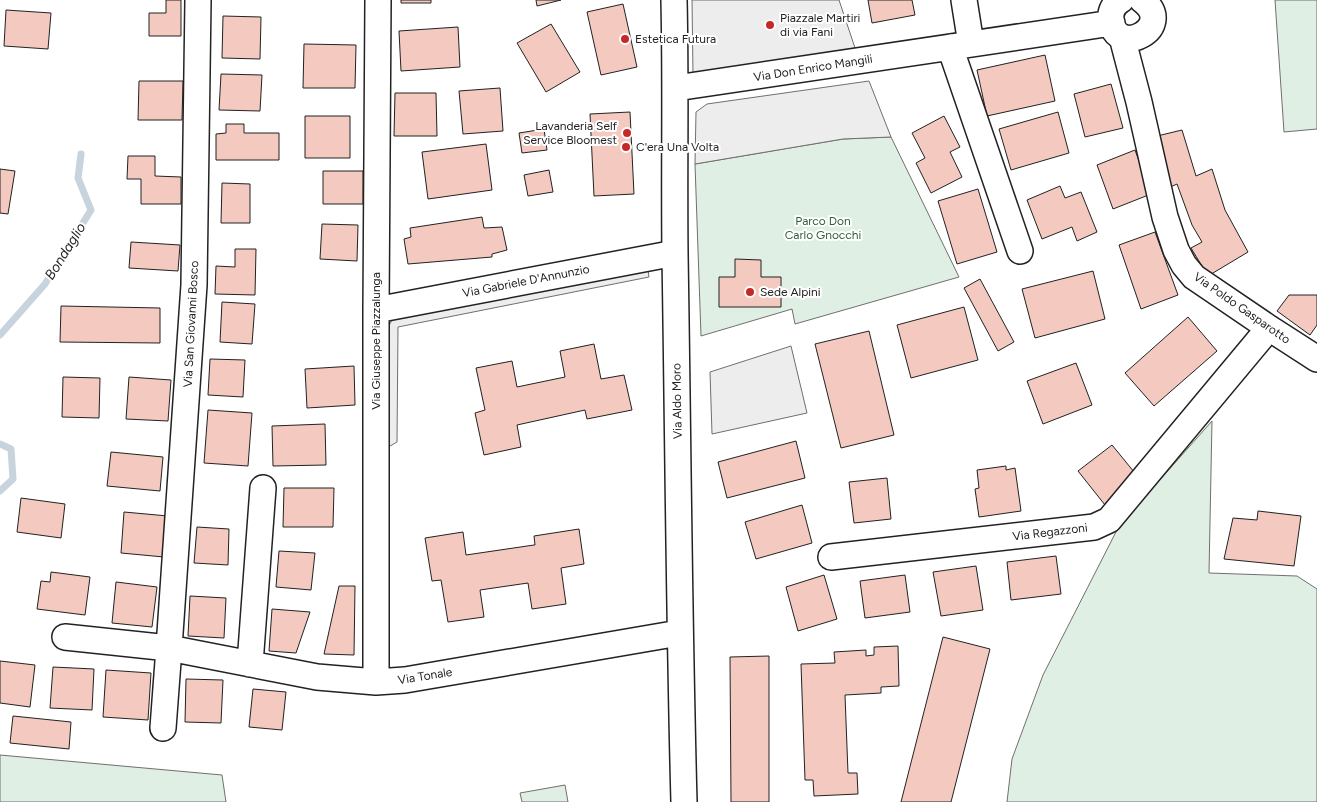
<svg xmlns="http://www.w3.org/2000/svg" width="1317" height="802" font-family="Figtree,sans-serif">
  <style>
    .green { fill: #e0efe3; stroke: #6f6f6f }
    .parking { fill: #ededed; stroke: #6f6f6f }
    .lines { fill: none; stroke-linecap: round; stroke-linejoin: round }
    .stream { stroke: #c7d3dd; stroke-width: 7 }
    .building { fill: #f3c9c0; stroke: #222 }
    .minor-casing { stroke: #222; stroke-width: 28 }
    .minor { stroke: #fff; stroke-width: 25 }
    .poi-dot { fill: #c62828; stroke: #fff; stroke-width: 2 }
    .labels { text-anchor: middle; stroke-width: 4; stroke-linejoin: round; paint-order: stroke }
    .poi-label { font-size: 12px; fill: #222; stroke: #fff; text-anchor: start }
    .street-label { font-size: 12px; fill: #222; stroke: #fff }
    .park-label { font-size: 12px; fill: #2f5e38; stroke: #fff }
    .water-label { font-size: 14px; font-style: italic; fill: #222; stroke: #fff }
  </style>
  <rect width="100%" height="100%" fill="#fff"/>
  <path class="green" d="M1275,0H1317V129L1284,132Z
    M891,137L959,277L795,324L792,309L701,336L695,164L843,139Z
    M1212,421L1209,573L1297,576L1317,589V802H1007L1012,759L1043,675L1119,526Z
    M0,755L222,775L226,802H0Z
    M565,785L568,802H522L520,793Z"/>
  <path class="parking" d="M692,0H839L856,51L693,75Z
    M869,81L891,137L843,139L695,164L696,112L707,104Z
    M648,270L649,277L398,327L397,442L385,449L386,331L392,320Z
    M791,346L807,413L712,434L710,372Z"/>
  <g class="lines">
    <path class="stream" d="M0,335L45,284L91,210L78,178L81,154
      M0,444L11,449L13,479L0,491"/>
  </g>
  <path class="building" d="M166,0H181V36H149V13H166Z
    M401,0H431V3H401Z
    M536,0H561L537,6Z
    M868,0H912L915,15L872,23Z
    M623,4L637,67L601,75L587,12Z
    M6,10L51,13L48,49L4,46Z
    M223,16L261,17L260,59L222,58Z
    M551,24L580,72L546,92L517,43Z
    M458,27L460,67L401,71L399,31Z
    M304,44L356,45L355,88H303Z
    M1045,55L1055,101L987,116L977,70Z
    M221,74L262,75L260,111L219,110Z
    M139,81H183L182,120H138Z
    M1111,84L1123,128L1085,137L1074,94Z
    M500,88L503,131L463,134L459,91Z
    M395,93H436L437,136H394Z
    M630,112L634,194L594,196L590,114Z
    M1058,112L1069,153L1011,170L999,129Z
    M305,116H350V158H305Z
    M944,116L960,147L950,152L962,177L931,193L916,163L925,158L912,133Z
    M226,124H244V133H279V160H216V134L226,133Z
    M544,129L547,150L522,153L519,133Z
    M1182,130L1196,176L1212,169L1225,210L1248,252L1208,276L1191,248L1202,242L1192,225L1177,184L1166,189L1153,137Z
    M486,144L492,190L428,199L422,152Z
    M1135,150L1151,194L1113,209L1097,165Z
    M128,156H155V176L181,177V204H141V179H127Z
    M0,169L15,171L8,214L0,213Z
    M549,170L553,192L528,196L524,175Z
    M323,171H363V204H323Z
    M222,183L250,184V223H221Z
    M1060,186L1065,198L1081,192L1097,232L1077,241L1072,227L1042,239L1027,200Z
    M978,189L997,252L957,264L938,201Z
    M482,217L484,228L502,227L507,250L492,254V257L408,264L404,239L411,237L410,228Z
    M322,224L358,225L357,261L320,259Z
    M1155,232L1178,295L1141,309L1119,245Z
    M131,242L180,245L178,271L129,268Z
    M235,249H256L255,295L215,294L216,266L235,267Z
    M735,259L761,260V277H781V307H719V277H735Z
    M1093,271L1105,319L1035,338L1022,289Z
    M980,279L1014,342L998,351L964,288Z
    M1289,295H1317V325L1310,335L1277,311Z
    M222,302L255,304L252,344L220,342Z
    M61,306L160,308V343L60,342Z
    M964,307L978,360L911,378L897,325Z
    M1188,317L1217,351L1154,406L1125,373Z
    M869,331L894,435L841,448L815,344Z
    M594,344L601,379L624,375L632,410L587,419L585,410L517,425L521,447L484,455L475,413L485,410L476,368L512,361L517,387L565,377L560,351Z
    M210,359L245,360L243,397L208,395Z
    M1076,363L1092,405L1043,424L1027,381Z
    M354,366L355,405L307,408L305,369Z
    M63,377L100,378L99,418L62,417Z
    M129,377L171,380L168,421L126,419Z
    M208,410L252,413L248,466L204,463Z
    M325,424L326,465L273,466L272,426Z
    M796,441L805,478L727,498L718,462Z
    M1112,445L1139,478L1105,505L1078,471Z
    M111,452L163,457L160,491L107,486Z
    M1006,466V470L1015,468L1021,511L979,517L975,489L979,488L977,470Z
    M887,478L891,519L854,523L849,482Z
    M284,488H334L333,527H283Z
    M21,498L65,504L61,538L17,532Z
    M802,505L812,543L756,559L745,522Z
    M1258,511L1301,516L1294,566L1224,559L1233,518L1257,520Z
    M124,512L168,516L164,557L121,553Z
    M197,527L229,529L228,565L194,563Z
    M579,529L584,564L561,568L566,604L532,609L528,583L480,590L484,617L448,622L441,580L432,581L425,538L463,532L466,555L534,545H535L534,536Z
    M279,551L315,553L311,590L276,587Z
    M1056,556L1061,594L1011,600L1007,562Z
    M976,566L983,610L941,616L933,572Z
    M51,572L90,577L85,615L37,609L41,581L50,582Z
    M824,575L837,619L798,631L786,587Z
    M905,575L910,612L865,618L860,581Z
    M116,582L157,587L152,627L112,623Z
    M339,586H355L354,655L324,654Z
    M190,596L226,598L224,638L188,636Z
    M272,609L310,612L296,653L269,651Z
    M943,637L990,649L951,802H901Z
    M898,646L899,686L881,687V693L845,695L848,773H857L858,794L814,796L813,780H805L801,664L835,663L834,652L866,650V656L874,655V647Z
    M769,656V802H731L730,657Z
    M0,661L35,665L30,707L0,703Z
    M53,667L94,669L92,710L50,708Z
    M106,670L151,673L148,720L103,717Z
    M186,679L223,680L221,723L185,722Z
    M253,689L286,692L282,730L249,727Z
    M13,716L71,722L69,749L10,743Z"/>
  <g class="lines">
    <g class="minor-casing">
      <path id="minor" d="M674,0C676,85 674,169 675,254C678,437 679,619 684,802
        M964,0L971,44
        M1121,0C1114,4 1110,11 1111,19C1115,60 1178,27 1142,0
        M1122,37L1139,102L1165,217L1176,250L1184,265L1194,277L1269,328L1317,359
        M950,47L1020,251
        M676,88L1112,23
        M376,310L675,253
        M831,557L1094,527L1109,520L1269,328
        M65,637L169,648L194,285L198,0
        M250,664L263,488
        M376,682V310L378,0
        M163,728L169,648L317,677L376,682L405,680L679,633"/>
    </g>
    <use href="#minor" class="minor"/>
  </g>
  <g class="poi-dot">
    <circle cx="770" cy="25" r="5"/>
    <circle cx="625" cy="39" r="5"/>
    <circle cx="627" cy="133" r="5"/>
    <circle cx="626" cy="147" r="5"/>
    <circle cx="750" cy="292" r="5"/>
  </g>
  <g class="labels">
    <g class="poi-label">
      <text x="780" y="22">Piazzale Martiri<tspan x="780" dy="14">di via Fani</tspan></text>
      <text x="635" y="43">Estetica Futura</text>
      <text x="617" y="130" text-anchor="end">Lavanderia Self<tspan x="617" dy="14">Service Bloomest</tspan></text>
      <text x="636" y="151">C'era Una Volta</text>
      <text x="760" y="296">Sede Alpini</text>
    </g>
    <g class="street-label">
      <text transform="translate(813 68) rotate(-9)" y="4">Via Don Enrico Mangili</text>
      <text transform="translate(526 281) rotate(-11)" y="4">Via Gabriele D'Annunzio</text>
      <text transform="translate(1242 308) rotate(35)" y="4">Via Poldo Gasparotto</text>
      <text transform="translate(191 324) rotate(-87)" y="4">Via San Giovanni Bosco</text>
      <text transform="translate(376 341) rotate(-90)" y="4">Via Giuseppe Piazzalunga</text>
      <text transform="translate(677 401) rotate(-91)" y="4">Via Aldo Moro</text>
      <text transform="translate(1050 532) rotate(-7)" y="4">Via Regazzoni</text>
      <text transform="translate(425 676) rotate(-9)" y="4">Via Tonale</text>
    </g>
    <g class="park-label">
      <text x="823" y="225">Parco Don<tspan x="823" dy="14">Carlo Gnocchi</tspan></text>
    </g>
    <g class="water-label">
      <text transform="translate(65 251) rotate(-58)" y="5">Bondaglio</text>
    </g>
  </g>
</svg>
